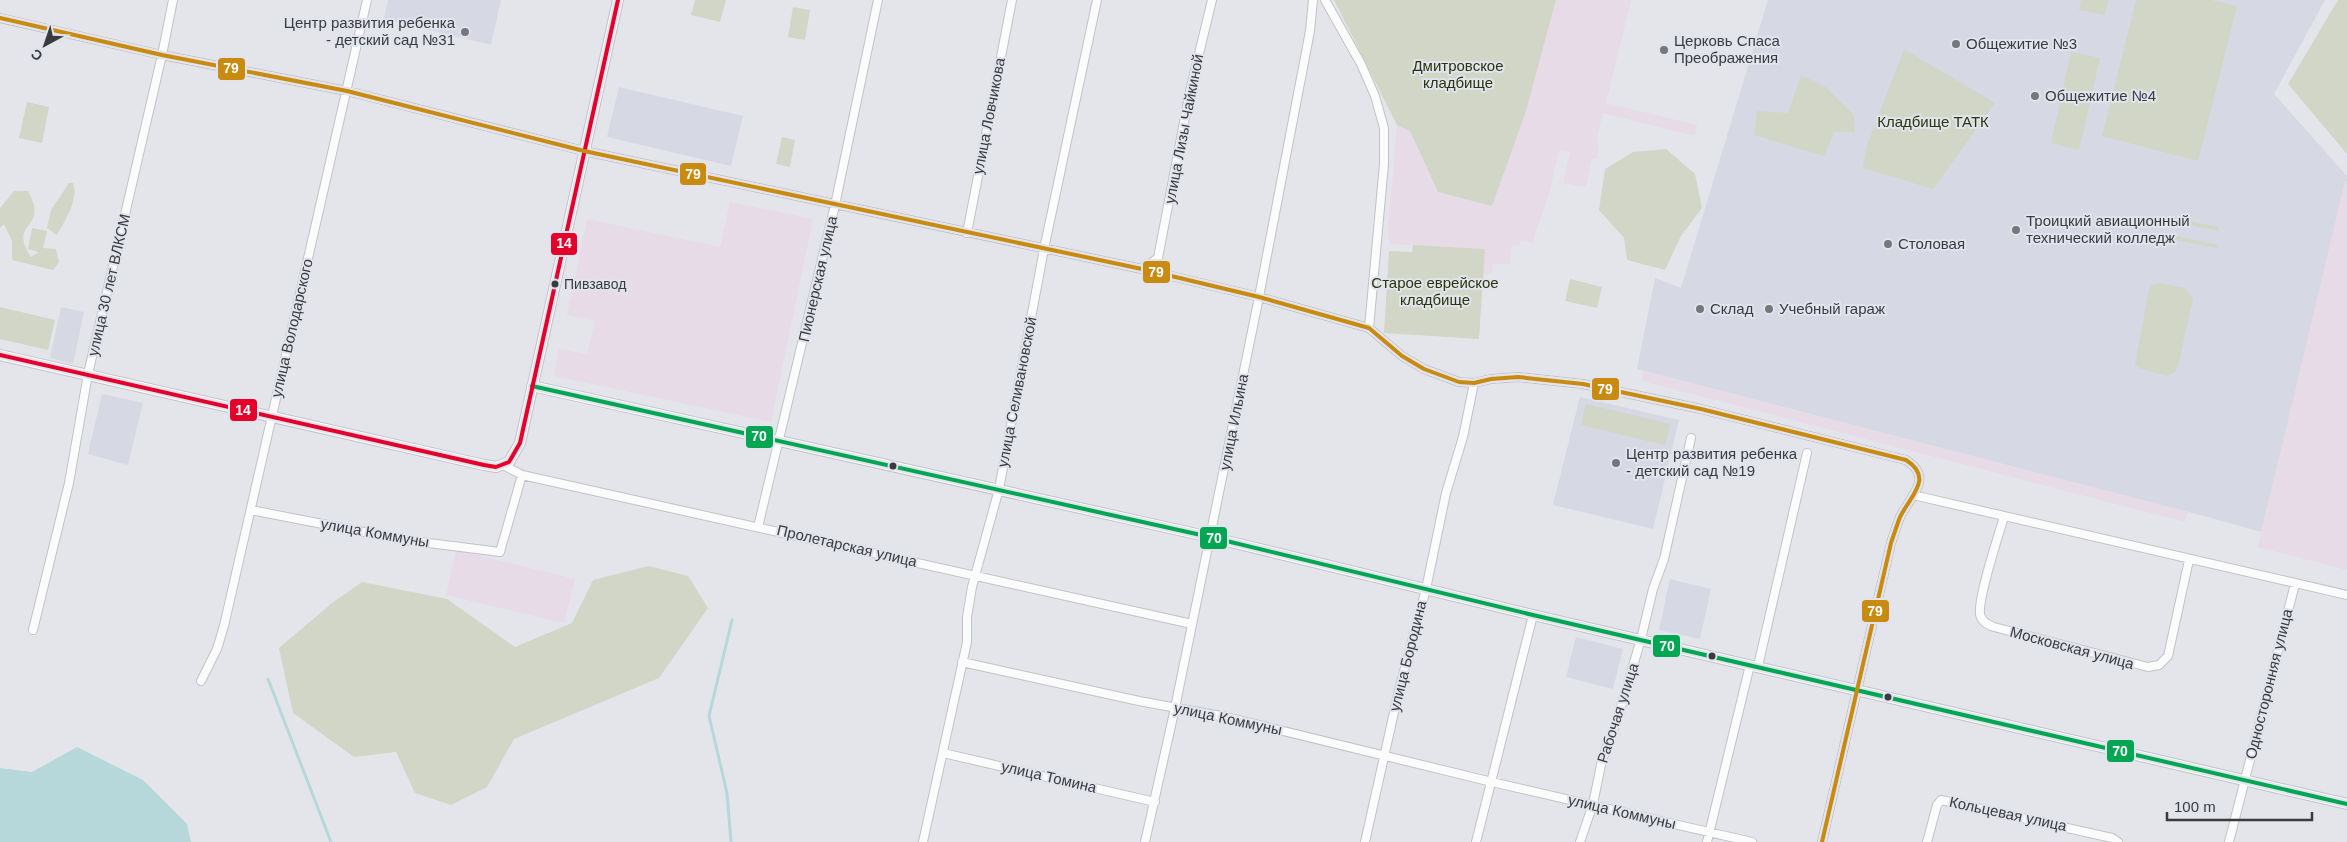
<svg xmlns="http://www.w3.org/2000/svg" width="2347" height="842" font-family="Arial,sans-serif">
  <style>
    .built { fill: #d6d8e4 }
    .industrial { fill: #e6dbe6 }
    .green { fill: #d1d6c7 }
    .water { fill: #b7d8db }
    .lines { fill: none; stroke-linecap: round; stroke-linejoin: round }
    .stream { stroke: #b7d8db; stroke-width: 3 }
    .minor-casing { stroke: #c2c2c7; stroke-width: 10 }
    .tertiary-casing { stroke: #c2c2c7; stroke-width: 12 }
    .minor { stroke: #fbfbfc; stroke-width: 8 }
    .tertiary { stroke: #fbfbfc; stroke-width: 10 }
    .bus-1-casing { stroke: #e1e3ed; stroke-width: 8 }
    .bus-2-casing { stroke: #e1e3ed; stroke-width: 8 }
    .bus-3-casing { stroke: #e1e3ed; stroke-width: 8 }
    .bus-1 { stroke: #00a651; stroke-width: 4 }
    .bus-2 { stroke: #e4002b; stroke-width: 4 }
    .bus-3 { stroke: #c88b10; stroke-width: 4 }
    .poi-dot { fill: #76767b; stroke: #e1e3ed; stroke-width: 2 }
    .bus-dot { fill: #3a3b3f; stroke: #e1e3ed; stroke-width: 2 }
    .labels { text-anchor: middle; stroke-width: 4; stroke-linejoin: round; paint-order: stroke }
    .bus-label { font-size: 14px; fill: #3a3b3f; stroke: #e1e3ed; text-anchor: start }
    .poi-label { font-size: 15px; fill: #3a3b3f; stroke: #e1e3ed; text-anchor: start }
    .park-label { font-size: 15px; fill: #2d350a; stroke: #e1e3ed }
    .street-label { font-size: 15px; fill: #3a3b3f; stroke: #e1e3ed }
    .line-badge { stroke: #e1e3ed; stroke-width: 2 }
    .badge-label { font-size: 14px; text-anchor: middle; font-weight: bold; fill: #fff }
  </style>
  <rect width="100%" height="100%" fill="#e4e5ea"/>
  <path class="built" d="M388,0H501L491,45L384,19Z
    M1768,0H2325L2274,94L2347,176V180L2261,532L2204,516L1637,369L1655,278L1681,288Z
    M619,87L743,116L731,166L607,137Z
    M61,307L84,312L73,364L50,358Z
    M102,394L143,403L128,465L88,454Z
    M1580,397L1679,420L1653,529L1553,505Z
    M1670,579L1711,589L1700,639L1659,630Z
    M1576,637L1623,649L1613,689L1566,677Z"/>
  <path class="industrial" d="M1556,0H1631L1606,103L1697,125L1695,136L1603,113L1597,136L1599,150L1596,159H1592L1586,187L1563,183L1570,152L1559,150L1549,194L1532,243L1521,240L1519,246L1512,245L1510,264H1493L1492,274H1483L1484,249L1390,244L1388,231L1397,125L1410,131L1438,192L1492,206L1526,111Z
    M2345,181L2347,182V570L2258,547Z
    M730,202L813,219L771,422L554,376L559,349L587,354L595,321L567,315L587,219L720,247Z
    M1644,371L2188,512L2185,522L1642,381Z
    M456,550L575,579L564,623L446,595Z"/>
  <path class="green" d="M695,0H726L720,22L691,15Z
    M1334,0H1556L1526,111L1492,206L1438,192L1410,131L1397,125Z
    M2081,0H2108L2105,15L2079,10Z
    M2136,0H2211L2237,6L2198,161L2102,136Z
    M2338,0H2347V154L2288,84Z
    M793,7L810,10L805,40L788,37Z
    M1904,49L1995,103L1933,189L1863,168L1866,148Z
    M2071,52L2100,58L2079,150L2051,143Z
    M1801,75L1827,88L1854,115L1855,132H1834L1824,156L1754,135L1757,111L1788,113Z
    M27,102L49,107L42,143L19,138Z
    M782,137L795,140L790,167L776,164Z
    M1666,149L1695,174L1702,208L1681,236L1665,270L1627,260L1624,238L1599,210L1605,169L1633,152Z
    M69,183H73C79,200 65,220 57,235L47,228L51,210Z
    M14,191H28C30,195 33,201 34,206C39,228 10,226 31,257L39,252L28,249L32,228L47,231L43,248L56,249L59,262L53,270L12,260V241L4,224L0,228V208Z
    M2167,217L2219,227L2218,231L2166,220Z
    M2166,234L2218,245L2217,248L2165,238Z
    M1413,245L1485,249L1479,339L1384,333L1389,251L1412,252Z
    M1570,279L1602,287L1597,308L1565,301Z
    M2159,283L2185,288L2193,299L2178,366L2175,372L2168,376L2141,369L2135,364L2149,290L2152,285Z
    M0,307L55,320L48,350L0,339Z
    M1586,404L1670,424L1665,445L1581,425Z
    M649,566L688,576L708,608L659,678L514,739L487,787L451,805L415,793L396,752L354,757L293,713L279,648L332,603L362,582L447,599L515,647L572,623L593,580Z"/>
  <path class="water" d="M77,747L143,780L187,824L191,842H0V768L32,772Z"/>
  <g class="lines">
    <path class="stream" d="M268,679L331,842
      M731,842L727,793L709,716L732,620"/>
    <g class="minor-casing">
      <path id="minor" d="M1325,0L1361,64L1375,96L1384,128V164L1369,328
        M0,18L162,55L347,91L584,151L1142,269L1259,297L1369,328L1402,356L1424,369L1459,382L1474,383L1491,379L1518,377L1583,384L1701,409L1906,460C1934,478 1911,495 1900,517C1897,525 1894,534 1891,543L1822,842
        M967,233L1012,0
        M1142,269L1158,258L1190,91L1212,0
        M503,465L522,475L1192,624
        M1913,495L2347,595
        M251,510L405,540L500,552L522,475
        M2004,517C1998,537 1978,597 1980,614C1981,622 1988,625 1994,627L2148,667L2159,665L2168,656L2189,560
        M758,527L835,205L878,0
        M33,630L69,483L88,374L162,55L173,0
        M962,662L1139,701L1226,717L1492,782L1752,842
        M1758,666L1807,453
        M201,681L217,649L224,626L367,0
        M943,753L1155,802
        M923,842L967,642V617L972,587L999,489L1044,249L1097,0
        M1145,842L1175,708L1259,297L1310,31L1313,0
        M1365,842L1399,690L1426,589L1446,493L1463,437L1474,383
        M1476,842L1533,615
        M1580,842L1593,804L1602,760L1617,720L1641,639L1653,589L1664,559L1691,438
        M1707,842L1750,665
        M1927,842L1937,805L1941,800L2112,838L2118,842
        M2229,842L2295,584"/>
    </g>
    <g class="tertiary-casing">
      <path id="tertiary" d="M0,355L484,465L496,467L509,462L520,443L618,0
        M532,386L1210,537L1533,615L2347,804"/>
    </g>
    <use href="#minor" class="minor"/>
    <use href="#tertiary" class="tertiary"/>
    <g class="bus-1-casing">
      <path id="bus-1" d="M532,386L1210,537L1533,615L2347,804"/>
    </g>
    <g class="bus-2-casing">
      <path id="bus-2" d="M0,355L484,465L496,467L509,462L520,443L618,0"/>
    </g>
    <g class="bus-3-casing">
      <path id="bus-3" d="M0,18L162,55L347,91L584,151L1142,269L1259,297L1369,328L1402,356L1424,369L1459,382L1474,383L1491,379L1518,377L1583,384L1701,409L1906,460C1934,478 1911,495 1900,517C1897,525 1894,534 1891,543L1822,842"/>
    </g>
    <use href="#bus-1" class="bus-1"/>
    <use href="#bus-2" class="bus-2"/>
    <use href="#bus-3" class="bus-3"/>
  </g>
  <g class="poi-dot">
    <circle cx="465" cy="32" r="5"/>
    <circle cx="1956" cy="44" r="5"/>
    <circle cx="1664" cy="50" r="5"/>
    <circle cx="2035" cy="96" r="5"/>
    <circle cx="2016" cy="230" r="5"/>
    <circle cx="1888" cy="244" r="5"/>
    <circle cx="1700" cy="309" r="5"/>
    <circle cx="1769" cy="309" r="5"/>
    <circle cx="1616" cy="463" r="5"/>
  </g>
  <g class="bus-dot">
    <circle cx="555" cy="284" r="4.5"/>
    <circle cx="893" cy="466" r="4.5"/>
    <circle cx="1712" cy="656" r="4.5"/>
    <circle cx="1888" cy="697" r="4.5"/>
  </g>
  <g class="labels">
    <g class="bus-label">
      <text x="564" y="289">Пивзавод</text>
    </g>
    <g class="poi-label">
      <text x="455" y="28" text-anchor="end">Центр развития ребенка<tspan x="455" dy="17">- детский сад №31</tspan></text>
      <text x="1674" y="46">Церковь Спаса<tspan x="1674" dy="17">Преображения</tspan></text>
      <text x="1966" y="49">Общежитие №3</text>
      <text x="2045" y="101">Общежитие №4</text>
      <text x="2026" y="226">Троицкий авиационный<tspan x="2026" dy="17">технический колледж</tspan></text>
      <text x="1898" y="249">Столовая</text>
      <text x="1710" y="314">Склад</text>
      <text x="1779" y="314">Учебный гараж</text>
      <text x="1626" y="459">Центр развития ребенка<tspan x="1626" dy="17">- детский сад №19</tspan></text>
    </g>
    <g class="park-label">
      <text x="1458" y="71">Дмитровское<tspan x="1458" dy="17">кладбище</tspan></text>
      <text x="1933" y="127">Кладбище ТАТК</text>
      <text x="1435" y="288">Старое еврейское<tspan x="1435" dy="17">кладбище</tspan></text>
    </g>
    <g class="street-label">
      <text transform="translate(989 116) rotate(-79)" y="5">улица Ловчикова</text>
      <text transform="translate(1184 129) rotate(-79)" y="5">улица Лизы Чайкиной</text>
      <text transform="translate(818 279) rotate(-77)" y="5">Пионерская улица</text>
      <text transform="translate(109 285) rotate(-77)" y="5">улица 30 лет ВЛКСМ</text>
      <text transform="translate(292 328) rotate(-77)" y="5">улица Володарского</text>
      <text transform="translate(1017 392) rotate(-79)" y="5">улица Селивановской</text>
      <text transform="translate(1234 422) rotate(-79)" y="5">улица Ильина</text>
      <text transform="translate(375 533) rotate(10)" y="5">улица Коммуны</text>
      <text transform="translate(847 546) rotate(13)" y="5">Пролетарская улица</text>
      <text transform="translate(2072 648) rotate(15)" y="5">Московская улица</text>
      <text transform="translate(1408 656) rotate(-76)" y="5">улица Бородина</text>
      <text transform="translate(2269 684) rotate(-76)" y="5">Односторонняя улица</text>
      <text transform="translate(1618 713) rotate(-72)" y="5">Рабочая улица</text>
      <text transform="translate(1228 719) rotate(12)" y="5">улица Коммуны</text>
      <text transform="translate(1049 777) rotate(13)" y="5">улица Томина</text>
      <text transform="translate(1622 812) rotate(13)" y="5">улица Коммуны</text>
      <text transform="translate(2008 814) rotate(12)" y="5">Кольцевая улица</text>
    </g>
  </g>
  <g class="line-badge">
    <rect x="217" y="57" width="29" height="24" rx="5" fill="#c88b10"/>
    <rect x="679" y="162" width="28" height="24" rx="5" fill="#c88b10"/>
    <rect x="550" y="232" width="28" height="24" rx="5" fill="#e4002b"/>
    <rect x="1142" y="260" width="29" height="24" rx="5" fill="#c88b10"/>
    <rect x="1591" y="377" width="29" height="24" rx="5" fill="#c88b10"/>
    <rect x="229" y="398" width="29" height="24" rx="5" fill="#e4002b"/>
    <rect x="745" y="425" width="29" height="24" rx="5" fill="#00a651"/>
    <rect x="1199" y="526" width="29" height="24" rx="5" fill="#00a651"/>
    <rect x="1861" y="599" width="29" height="24" rx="5" fill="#c88b10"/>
    <rect x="1652" y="634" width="29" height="24" rx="5" fill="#00a651"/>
    <rect x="2106" y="739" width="29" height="24" rx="5" fill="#00a651"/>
  </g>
  <g class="badge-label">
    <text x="231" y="73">79</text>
    <text x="693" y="179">79</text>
    <text x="564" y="248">14</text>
    <text x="1156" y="277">79</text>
    <text x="1605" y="394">79</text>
    <text x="243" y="415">14</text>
    <text x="759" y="441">70</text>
    <text x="1214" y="543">70</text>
    <text x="1875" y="616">79</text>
    <text x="1667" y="651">70</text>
    <text x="2120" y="756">70</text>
  </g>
  <g transform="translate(45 45) rotate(220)" stroke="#e1e3ed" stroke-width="4" paint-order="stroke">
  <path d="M0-4L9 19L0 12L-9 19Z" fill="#3a3b3f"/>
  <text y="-8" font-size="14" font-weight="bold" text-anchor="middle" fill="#3a3b3f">С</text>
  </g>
  <path d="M2167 812v8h145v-8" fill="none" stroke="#3a3b3f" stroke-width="2.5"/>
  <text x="2174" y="812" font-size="15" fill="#3a3b3f" stroke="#e1e3ed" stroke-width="4" paint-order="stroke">100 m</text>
</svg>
